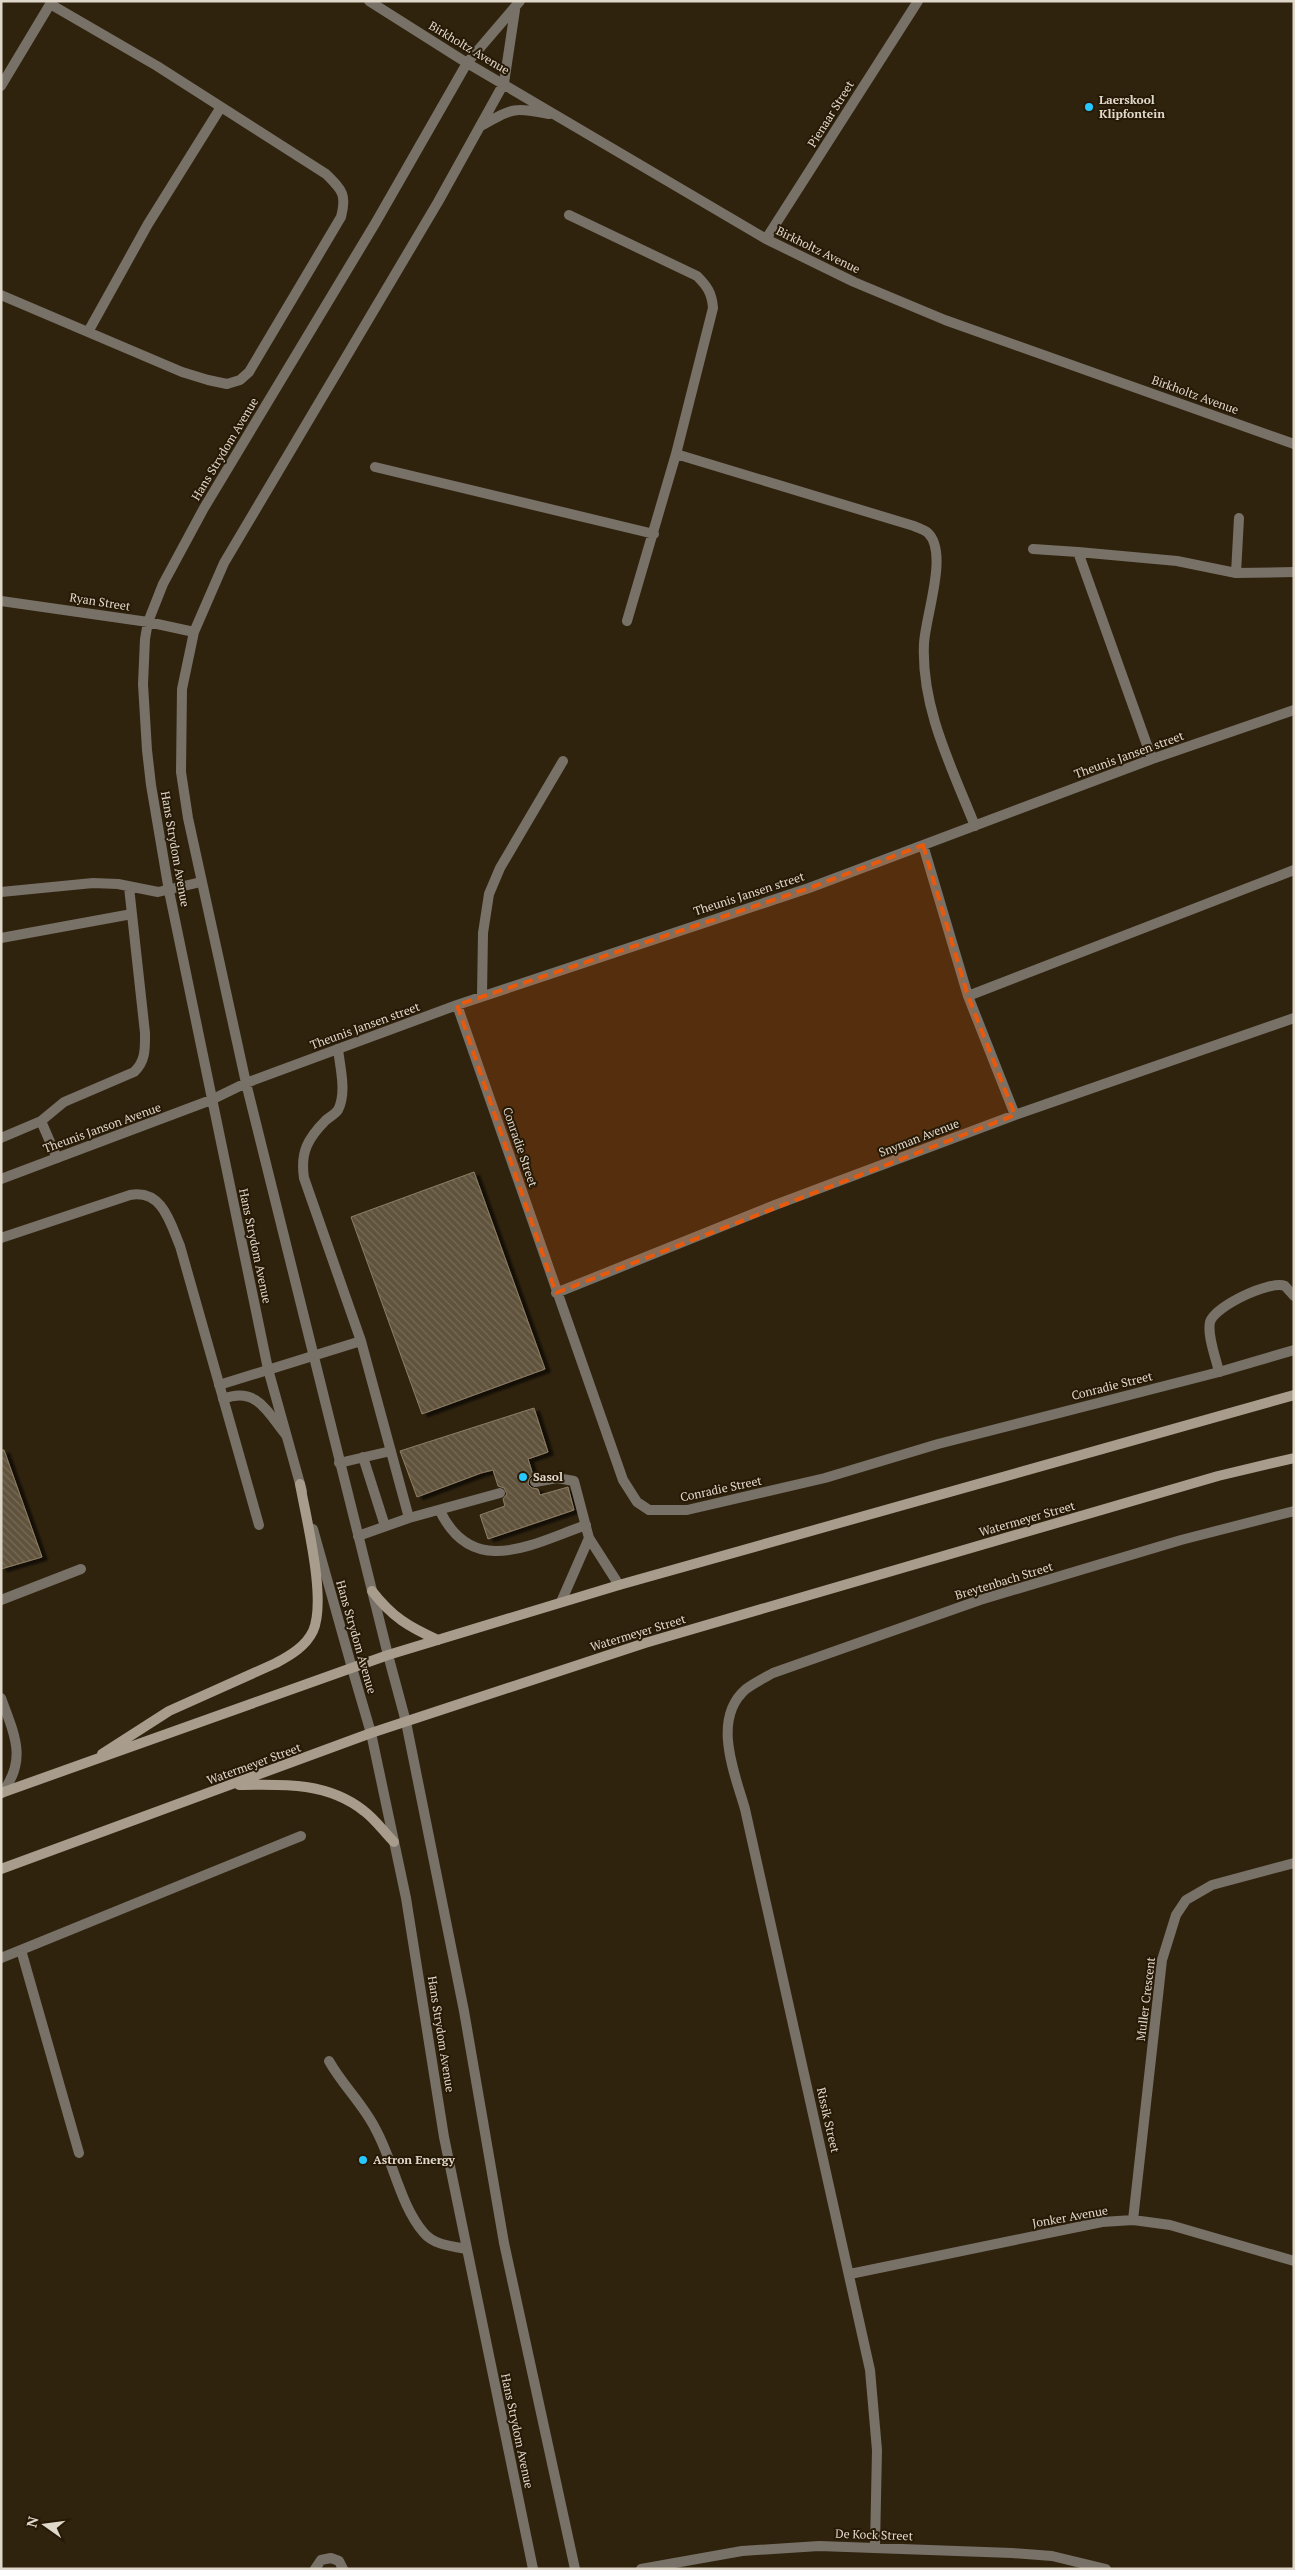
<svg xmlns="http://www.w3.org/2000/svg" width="1295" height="2570" font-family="'PT Serif',serif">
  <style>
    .building { fill: url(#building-back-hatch); stroke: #8e7e66; filter: url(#shadow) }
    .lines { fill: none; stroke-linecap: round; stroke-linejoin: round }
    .service { stroke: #787167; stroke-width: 10 }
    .minor { stroke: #787167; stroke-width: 10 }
    .tertiary { stroke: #787167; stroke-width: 10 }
    .secondary { stroke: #a89d8c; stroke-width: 10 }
    .marked { fill: #e8590c; fill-opacity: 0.2; stroke: #e8590c; stroke-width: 4; stroke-dasharray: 10 6; stroke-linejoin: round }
    .poi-dot { fill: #27c8ff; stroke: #261905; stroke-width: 2 }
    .labels { text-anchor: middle; stroke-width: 4; stroke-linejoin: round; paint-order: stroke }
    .street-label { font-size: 12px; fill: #e1d8cc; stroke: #261905 }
    .poi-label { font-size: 12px; font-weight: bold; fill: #e1d8cc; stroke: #261905; text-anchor: start }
  </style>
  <defs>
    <pattern id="building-back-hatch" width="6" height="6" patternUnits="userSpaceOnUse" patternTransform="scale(1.25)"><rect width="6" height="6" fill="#61533c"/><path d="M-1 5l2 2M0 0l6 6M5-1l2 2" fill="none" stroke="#776b57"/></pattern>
    <filter id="shadow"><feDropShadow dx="5.5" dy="3" stdDeviation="1" flood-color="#0009"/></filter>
  </defs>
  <rect width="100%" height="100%" fill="#30230e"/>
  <path class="building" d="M474,1172L545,1369L422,1414L351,1217Z
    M534,1408L548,1452L528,1459L533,1475L529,1479L528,1484L532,1488L538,1489L540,1495L568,1487L574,1510L488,1539L480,1515L505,1506L503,1499L507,1494L504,1488L498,1486L493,1470L481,1473L417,1497L400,1451Z
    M1,1450H4L42,1557L1,1569Z"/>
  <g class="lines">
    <path class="service" d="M1,892L93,883L118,884L158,892L201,882
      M1,938L132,914
      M338,1049C340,1067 347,1093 338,1110C335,1114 330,1117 326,1120C308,1138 300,1152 304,1178L361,1341L409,1518L500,1493
      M41,1121L57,1158
      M1,1138L41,1121L64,1102L134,1072C146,1061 145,1048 145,1033L129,887
      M1,1238L130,1195C162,1189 170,1222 180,1246L259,1525
      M1219,1372C1216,1358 1207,1336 1210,1322C1215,1306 1270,1280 1285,1286L1294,1296
      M219,1385L361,1341
      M223,1399C257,1386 267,1412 286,1435
      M363,1457L385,1526
      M339,1463L391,1451
      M535,1482L557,1478L574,1481L589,1538L619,1585
      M440,1511C473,1579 532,1544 586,1525
      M358,1536L409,1518
      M1,1600L81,1569
      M561,1602L589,1538
      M1,1698C14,1734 28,1759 2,1793
      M21,1950L79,2153
      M1,1958L301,1836
      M329,2061C343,2086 364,2105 376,2130C394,2163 400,2205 424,2233C434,2245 452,2246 466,2249
      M315,2569L321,2560L331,2558L339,2561L343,2569"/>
    <path class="minor" d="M369,1L467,63L766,239L854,282L945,320L1294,444
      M1,86L52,1
      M481,126C513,108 513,107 549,114
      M569,215L697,276C707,286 712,293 713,308L676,454L914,526C918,528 925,530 928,533C949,553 925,617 924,644C921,708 952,768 975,826
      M766,239L918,1
      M1,295L182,372L208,380L227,384L240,380L249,372L341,217C347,194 342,190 326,174L157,66L50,4
      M88,332L148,224L221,107
      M375,467L654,534
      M1033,549L1078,552L1152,759
      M1078,552L1177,561L1236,573L1294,572
      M1236,573L1239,518
      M1,601L148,622L194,632
      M627,621L676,454
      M923,845L968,996L1015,1115
      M482,996L483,933L489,894L500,868L563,761
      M968,996L1294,870
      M457,1005L623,1480L637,1502L649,1510H687L825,1478L938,1444L1219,1372L1294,1350
      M1,1179L211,1100L246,1083L457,1005L809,888L1152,759L1294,710
      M556,1293L775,1205L1015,1115L1294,1018
      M302,1491L268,1369L169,891L151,785L147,750L143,684L145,639L148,622L163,584L204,508L376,222L467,63L520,1
      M313,1529L352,1668
      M388,1655L246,1083L188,818L181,772L182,689L194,632L224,563L438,202L504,83L515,10
      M1133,2220L1162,1960L1176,1915L1186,1900L1212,1885L1294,1863
      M850,2274L1102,2222L1133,2220L1170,2225L1294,2261
      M875,2547L877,2450L870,2370L745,1809C735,1774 711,1719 746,1689C754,1683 764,1678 773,1673L980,1600L1181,1540L1294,1511
      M641,2569L742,2551L819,2546L1012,2553L1052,2556L1106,2569"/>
    <path class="tertiary" d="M388,1655L406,1722L464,2011L504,2243L575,2569
      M352,1668L371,1733L406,1898L444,2137L533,2569"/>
    <path class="secondary" d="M372,1591C392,1617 409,1627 438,1640
      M102,1754L169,1711L276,1663C291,1655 306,1646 313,1631C327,1600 306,1518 300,1484
      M239,1785C282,1784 328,1782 364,1811C375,1819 384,1832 394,1842
      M1,1793L388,1655L619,1585L1294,1395
      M1,1869L371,1733L645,1643L1218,1476L1294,1458"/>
  </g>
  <path class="marked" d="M923,845L968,996L1015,1115L556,1293L457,1005L809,888Z"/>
  <g class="poi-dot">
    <circle cx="1089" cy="107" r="5"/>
    <circle cx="523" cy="1477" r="5"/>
    <circle cx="363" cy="2160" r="5"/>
  </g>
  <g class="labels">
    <g class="street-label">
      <text transform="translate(469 48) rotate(31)" y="4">Birkholtz Avenue</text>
      <text transform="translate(831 114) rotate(-58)" y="4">Pienaar Street</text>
      <text transform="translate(818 250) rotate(26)" y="4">Birkholtz Avenue</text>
      <text transform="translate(1195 395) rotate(20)" y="4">Birkholtz Avenue</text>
      <text transform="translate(225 449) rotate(-59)" y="4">Hans Strydom Avenue</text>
      <text transform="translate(100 602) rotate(9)" y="4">Ryan Street</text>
      <text transform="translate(1129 755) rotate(-20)" y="4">Theunis Jansen street</text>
      <text transform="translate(175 849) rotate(80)" y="4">Hans Strydom Avenue</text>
      <text transform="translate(749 894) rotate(-18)" y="4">Theunis Jansen street</text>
      <text transform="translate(365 1026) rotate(-20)" y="4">Theunis Jansen street</text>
      <text transform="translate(102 1128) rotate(-20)" y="4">Theunis Janson Avenue</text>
      <text transform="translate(919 1138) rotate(-21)" y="4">Snyman Avenue</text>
      <text transform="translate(520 1147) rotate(71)" y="4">Conradie Street</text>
      <text transform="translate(255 1246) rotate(78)" y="4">Hans Strydom Avenue</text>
      <text transform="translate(1112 1386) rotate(-14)" y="4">Conradie Street</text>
      <text transform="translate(721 1489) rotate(-12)" y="4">Conradie Street</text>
      <text transform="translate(1027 1519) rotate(-16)" y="4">Watermeyer Street</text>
      <text transform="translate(1004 1581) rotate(-17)" y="4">Breytenbach Street</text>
      <text transform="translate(638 1633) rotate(-17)" y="4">Watermeyer Street</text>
      <text transform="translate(356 1637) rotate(74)" y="4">Hans Strydom Avenue</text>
      <text transform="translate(254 1764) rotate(-20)" y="4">Watermeyer Street</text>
      <text transform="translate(1146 1999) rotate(-83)" y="4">Muller Crescent</text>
      <text transform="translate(441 2034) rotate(81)" y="4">Hans Strydom Avenue</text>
      <text transform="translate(828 2120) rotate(77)" y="4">Rissik Street</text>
      <text transform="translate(1070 2217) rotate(-10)" y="4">Jonker Avenue</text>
      <text transform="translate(517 2431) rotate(78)" y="4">Hans Strydom Avenue</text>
      <text transform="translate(874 2535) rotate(2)" y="4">De Kock Street</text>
    </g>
    <g class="poi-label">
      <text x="1099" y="104">Laerskool<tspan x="1099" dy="14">Klipfontein</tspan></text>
      <text x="533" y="1481">Sasol</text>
      <text x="373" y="2164">Astron Energy</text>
    </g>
  </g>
  <rect width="1295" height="2570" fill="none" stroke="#e1d8cc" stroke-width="5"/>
  <g transform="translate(45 2525) rotate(284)" stroke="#261905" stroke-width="4" paint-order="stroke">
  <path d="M0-4L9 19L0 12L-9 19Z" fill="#e1d8cc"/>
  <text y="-8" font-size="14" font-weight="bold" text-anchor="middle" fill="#e1d8cc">N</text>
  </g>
</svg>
